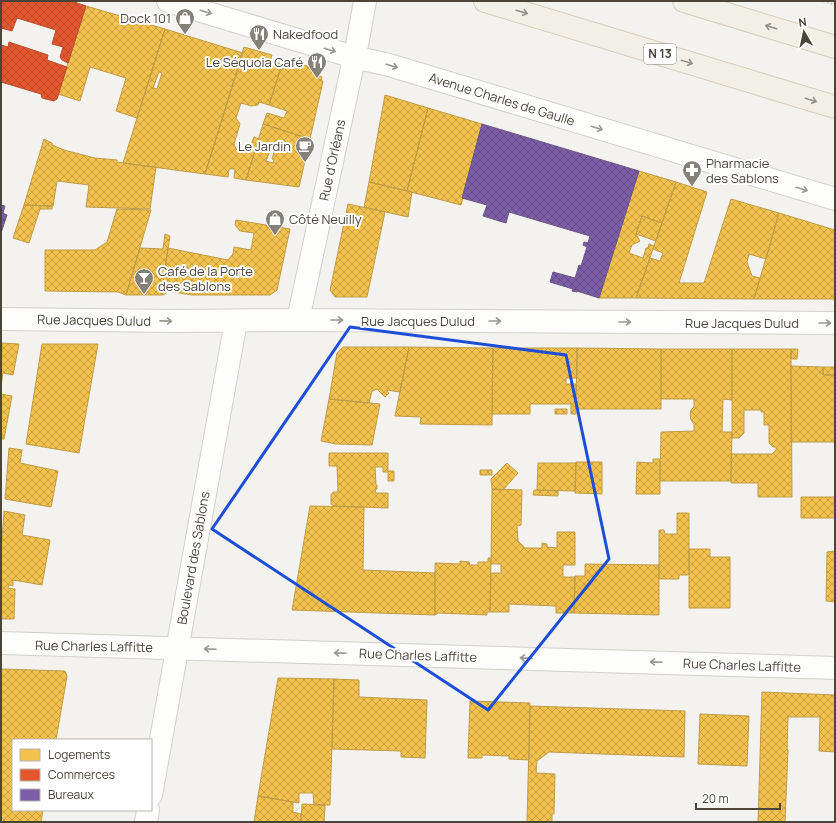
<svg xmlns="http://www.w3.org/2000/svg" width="836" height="823" font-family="Manrope,sans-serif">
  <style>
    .homes { fill: url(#homes-cross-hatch); stroke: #c09c48; fill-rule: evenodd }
    .shops { fill: url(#shops-cross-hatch); stroke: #b65131 }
    .offices { fill: url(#offices-cross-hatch); stroke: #6d5686 }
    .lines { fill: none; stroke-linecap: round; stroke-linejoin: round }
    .minor-casing { stroke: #d2d0cb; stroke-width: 24 }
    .major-casing { stroke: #d6cebb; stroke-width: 24 }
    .path { stroke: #d3d2cc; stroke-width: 2.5; stroke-dasharray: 2 2; stroke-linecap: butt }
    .minor { stroke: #fdfdfc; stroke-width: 22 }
    .major { stroke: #f2efe6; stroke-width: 22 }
    .oneway { stroke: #9b9791 }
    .oneway2 { stroke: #969187 }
    .marked { fill: none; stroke: #1d4ed8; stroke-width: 3; stroke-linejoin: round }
    .labels { text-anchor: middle; stroke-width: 4; stroke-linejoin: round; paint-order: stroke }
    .shield { fill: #fff; stroke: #817c74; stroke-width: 1 }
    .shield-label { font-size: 12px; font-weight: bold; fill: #4b4439 }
    .poi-label { font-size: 13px; fill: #4b4439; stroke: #fff; text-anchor: start }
    .street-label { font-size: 13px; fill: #4b4439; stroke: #fff }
  </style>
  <defs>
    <pattern id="homes-cross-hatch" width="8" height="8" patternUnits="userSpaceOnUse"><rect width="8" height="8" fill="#f2c14e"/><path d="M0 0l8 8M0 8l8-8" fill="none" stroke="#c69e42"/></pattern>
    <pattern id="shops-cross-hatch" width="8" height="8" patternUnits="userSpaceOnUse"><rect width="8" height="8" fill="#e4572e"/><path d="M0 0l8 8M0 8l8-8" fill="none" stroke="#bb4a28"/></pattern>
    <pattern id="offices-cross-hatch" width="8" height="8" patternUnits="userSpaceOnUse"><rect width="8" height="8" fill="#7b5ea7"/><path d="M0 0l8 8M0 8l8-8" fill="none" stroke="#624c82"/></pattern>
  </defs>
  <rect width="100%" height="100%" fill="#f4f2ee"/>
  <path class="homes" d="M86,6L165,29L137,118L116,111L126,78L90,67L80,101L58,94Z
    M165,29L243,53L205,174L123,163ZM159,72L162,73L157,89L153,88Z
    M244,47L272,55L270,61L282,64L269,105L259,102L258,105L251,106L241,103L236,118L240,124L234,144L236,149L248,152L254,137L259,139L246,180L234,178L235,169H229L228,177L205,174Z
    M289,60L319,70L318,75L322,77L321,81H323L310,139L263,124L267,113L284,118L287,111L269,105L282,64L287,66Z
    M385,95L428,108L407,191L369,182Z
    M428,108L482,124L461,205L407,191Z
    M263,124L310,139L299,187L246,180ZM271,148L276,150L274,152L272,159L274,160L273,163L266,161Z
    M44,139L52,143V145L64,150L95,158L117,160V162L123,163L156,167L150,209L86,207L89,185L57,181L53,206L24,205Z
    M639,171L676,182L662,223L642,216L636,234L640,241L632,245L629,253L643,258L646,248H648L649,244L654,246L636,298H599Z
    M369,182L412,192L408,217L364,207Z
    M676,182L707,192L679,283H704L731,199L779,213L766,259L749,254L747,262L752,276L760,278L754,299L636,298L650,258L660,261L663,253L653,249Z
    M348,204L385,212L367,297H335L330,290Z
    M24,205L52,206V209H40L29,243L13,238Z
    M117,209L151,210L126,295L118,292L45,291V250H95L107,242Z
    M779,213L835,230V299H754Z
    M642,216L662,223L656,241L636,234Z
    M236,220L290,229L277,290L270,295H192L167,291L166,293L163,295H161L168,248L228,260L233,254L234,247L251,250L254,233L240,231L235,225Z
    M165,234L170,236L161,295H126L140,248L163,249Z
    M2,343L19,344L13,375L3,373L1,386Z
    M42,344H98L79,453L26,444Z
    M343,347H409L400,392L386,390L389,393L385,397L377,389L372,391L369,403L329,399L337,353Z
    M409,347L493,348L492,425L420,424L421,417L395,416Z
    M493,348H577V378H566V384H576V414H571V404H530V414H492Z
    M577,348L661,349V409H576Z
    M661,349H732V400L723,399L722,432H732L731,481H660L661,432L694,431V424L691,420L690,415L691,410L694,407V399H661Z
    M732,349H791L792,497H758V483H731V454H772L776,450V447H773L769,443V425H764V412H761V410H744V433L739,438H732Z
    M791,349H798L797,359H791Z
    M791,366L823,367V375H835V442H791Z
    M823,367H835V375H823Z
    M1,394L12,396L4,439H1Z
    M329,399L380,404L372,445L336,444L321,441Z
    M555,409H567V414H555Z
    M9,448L22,450L20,463L58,471L51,507L5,499Z
    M329,453H388V472H383V467H375L376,485H377V489H376L375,493H388V508L334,506L331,504V495L333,492H338L337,466H329Z
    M653,459H660V494H636L637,462L653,463Z
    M576,462H602V494L575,493Z
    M507,463L518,473L503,490L492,489L491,479Z
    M538,463H576L575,491L537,490Z
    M480,470H492V475H480Z
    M388,471H394V481H388Z
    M492,489L522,490L521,525L517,526L518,541L525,548H542V543L547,544V547L557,548V532H575V565H563V577H575L574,613H556V606L509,604V612H490L491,573H501V564H491Z
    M534,490L558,491V496L533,495Z
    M801,497H835V518H801Z
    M310,506L364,507L363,570L435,573V615L292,610Z
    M4,511L25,515L22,535L50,540L42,585L13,580V586L9,585L8,588L15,589L14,619H1V552Z
    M677,513H689V575H679V579H659V530H664L665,534H677Z
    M689,549H710V557H730V608H689Z
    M835,551V602L826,601L827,552Z
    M488,558H491L490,612H487V615L438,613L435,615V563L460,564V561L469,562L470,565H478V562H488Z
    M585,564L659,565V615L574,613L575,576H585Z
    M1,669L65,671L67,676L56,740H13V810H43L41,822H1Z
    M278,678L334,679L330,805H314L313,793H299V803L258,796Z
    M334,679L359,680V697L427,700L425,758L401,757V751L332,749Z
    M762,692L835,695V752L819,751L820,717H788L787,750H788L785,822H758Z
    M470,701L530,703L529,760L509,759V756L482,755V758H468Z
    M530,706L685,711L684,757L549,752L537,761L536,773L555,774L554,814H552V822H527Z
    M700,714L749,716L747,766L698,764Z
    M258,796L293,802V812L301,814V822H254Z
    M302,804L325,805L324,822H301Z"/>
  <path class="shops" d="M1,1H71L86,6L68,63L62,60L60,57L63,47L52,44L56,30L17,18L12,31L1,28Z
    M9,42L48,55L47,60L67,67L57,99L54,101L42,98L41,94L1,82V45L8,47Z"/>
  <path class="offices" d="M482,124L639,171L599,298L577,291V292L572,291L573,289L550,282L553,272L575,278L579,265L581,266L587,247L583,245L584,242L588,243L590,236L509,212L506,223L483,216L487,205L462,198Z
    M1,205L5,206L3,213L7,215L1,233Z"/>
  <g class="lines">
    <g class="minor-casing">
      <path id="minor" d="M168,1L354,57L389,65L835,199
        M1,319L177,321L298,320L835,323
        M298,320L357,45L365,1
        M1,643L835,668
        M151,795L236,321
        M146,822L148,810"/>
    </g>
    <g class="major-casing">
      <path id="major" d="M485,1L835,107
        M684,1L835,47"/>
    </g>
    <path class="path" d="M823,1L835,5"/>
    <use href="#minor" class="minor"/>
    <use href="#major" class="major"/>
  </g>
  <defs><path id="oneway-shaft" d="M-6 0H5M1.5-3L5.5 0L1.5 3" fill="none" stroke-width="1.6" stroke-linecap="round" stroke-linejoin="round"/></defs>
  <g class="oneway">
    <use href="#oneway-shaft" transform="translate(206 12) rotate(17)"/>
    <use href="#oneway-shaft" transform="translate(330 50) rotate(17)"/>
    <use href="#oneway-shaft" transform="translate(392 66) rotate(16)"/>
    <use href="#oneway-shaft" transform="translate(597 128) rotate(17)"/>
    <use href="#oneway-shaft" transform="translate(802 189) rotate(17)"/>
    <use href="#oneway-shaft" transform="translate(337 320)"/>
    <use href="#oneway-shaft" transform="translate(166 321) rotate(1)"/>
    <use href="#oneway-shaft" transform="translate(495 321)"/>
    <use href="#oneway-shaft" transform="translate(625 322)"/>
    <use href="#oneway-shaft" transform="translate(825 323)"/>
    <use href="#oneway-shaft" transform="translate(210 649) rotate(-178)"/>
    <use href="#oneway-shaft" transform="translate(340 653) rotate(-178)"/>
    <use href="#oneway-shaft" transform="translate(526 658) rotate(-178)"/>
    <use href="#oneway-shaft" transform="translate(656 662) rotate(-178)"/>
  </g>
  <g class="oneway2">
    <use href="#oneway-shaft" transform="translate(522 12) rotate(16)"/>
    <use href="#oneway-shaft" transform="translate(771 27) rotate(-163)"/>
    <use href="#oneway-shaft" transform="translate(687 62) rotate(17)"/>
    <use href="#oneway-shaft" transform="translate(811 100) rotate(17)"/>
  </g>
  <path class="marked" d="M350,327L566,355L609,559L488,710L212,529Z"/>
  <defs>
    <g id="shop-pin" transform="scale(1)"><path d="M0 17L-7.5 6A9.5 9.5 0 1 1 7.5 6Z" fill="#868178" stroke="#fff"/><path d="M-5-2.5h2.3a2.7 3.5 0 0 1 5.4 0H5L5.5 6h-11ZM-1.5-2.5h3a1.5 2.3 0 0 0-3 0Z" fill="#fff"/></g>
    <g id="restaurant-pin" transform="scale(1)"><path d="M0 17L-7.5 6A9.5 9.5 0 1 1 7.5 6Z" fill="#868178" stroke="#fff"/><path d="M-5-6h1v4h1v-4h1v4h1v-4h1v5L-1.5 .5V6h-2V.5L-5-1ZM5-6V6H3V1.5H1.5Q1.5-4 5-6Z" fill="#fff"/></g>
    <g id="cafe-pin" transform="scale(1)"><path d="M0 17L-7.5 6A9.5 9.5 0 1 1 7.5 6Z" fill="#868178" stroke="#fff"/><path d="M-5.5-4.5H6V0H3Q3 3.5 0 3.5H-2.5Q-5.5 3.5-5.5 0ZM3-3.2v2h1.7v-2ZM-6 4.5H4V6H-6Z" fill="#fff"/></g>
    <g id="pharmacy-pin" transform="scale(1)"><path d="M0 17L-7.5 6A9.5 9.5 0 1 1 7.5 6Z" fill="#868178" stroke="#fff"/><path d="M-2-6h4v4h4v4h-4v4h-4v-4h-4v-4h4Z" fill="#fff"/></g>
    <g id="bar-pin" transform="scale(1)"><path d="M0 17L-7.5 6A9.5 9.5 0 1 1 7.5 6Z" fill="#868178" stroke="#fff"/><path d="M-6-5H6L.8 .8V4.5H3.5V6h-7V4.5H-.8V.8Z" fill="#fff"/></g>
  </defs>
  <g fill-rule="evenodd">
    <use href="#shop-pin" x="185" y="18"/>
    <use href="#restaurant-pin" x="259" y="34"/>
    <use href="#restaurant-pin" x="317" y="62"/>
    <use href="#cafe-pin" x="305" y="146"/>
    <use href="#pharmacy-pin" x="692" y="170"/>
    <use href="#shop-pin" x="275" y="219"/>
    <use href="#bar-pin" x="144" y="278"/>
  </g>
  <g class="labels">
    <rect class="shield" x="644" y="44" width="32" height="20" rx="3"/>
    <g class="shield-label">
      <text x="660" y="58">N 13</text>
    </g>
    <g class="poi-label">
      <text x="171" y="23" text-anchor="end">Dock 101</text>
      <text x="273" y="39">Nakedfood</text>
      <text x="303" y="67" text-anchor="end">Le Séquoia Café</text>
      <text x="291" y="151" text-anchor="end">Le Jardin</text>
      <text x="706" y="168">Pharmacie<tspan x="706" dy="15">des Sablons</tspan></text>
      <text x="289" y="224">Côté Neuilly</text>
      <text x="158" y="276">Café de la Porte<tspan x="158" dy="15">des Sablons</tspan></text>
    </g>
    <g class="street-label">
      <text transform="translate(502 99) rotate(17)" y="5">Avenue Charles de Gaulle</text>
      <text transform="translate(332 160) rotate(-78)" y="5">Rue d'Orléans</text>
      <text transform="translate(94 320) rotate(1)" y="5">Rue Jacques Dulud</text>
      <text x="418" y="326">Rue Jacques Dulud</text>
      <text x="742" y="328">Rue Jacques Dulud</text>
      <text transform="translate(193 558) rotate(-80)" y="5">Boulevard des Sablons</text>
      <text transform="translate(94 646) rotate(1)" y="5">Rue Charles Laffitte</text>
      <text transform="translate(418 655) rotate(2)" y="5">Rue Charles Laffitte</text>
      <text transform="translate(742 665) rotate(2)" y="5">Rue Charles Laffitte</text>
    </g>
  </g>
  <rect width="836" height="823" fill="none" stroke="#4b4439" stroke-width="4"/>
  <rect x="12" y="739" width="140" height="72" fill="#ffffff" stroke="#b7b4b0"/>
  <rect x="20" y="749" width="20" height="12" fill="#f2c14e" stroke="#b7b4b0"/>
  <text x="48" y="759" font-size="12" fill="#4b4439">Logements</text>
  <rect x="20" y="769" width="20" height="12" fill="#e4572e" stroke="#b7b4b0"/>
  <text x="48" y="779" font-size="12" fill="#4b4439">Commerces</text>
  <rect x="20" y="789" width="20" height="12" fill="#7b5ea7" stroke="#b7b4b0"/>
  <text x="48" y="799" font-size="12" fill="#4b4439">Bureaux</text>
  <g transform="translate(804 32) rotate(351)" stroke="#ffffff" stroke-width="3" paint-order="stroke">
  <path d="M0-3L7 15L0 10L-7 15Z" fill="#4b4439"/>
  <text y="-6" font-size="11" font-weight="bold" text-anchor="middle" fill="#4b4439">N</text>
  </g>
  <path d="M696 803v6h84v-6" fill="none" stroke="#4b4439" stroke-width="2"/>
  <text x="702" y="803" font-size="12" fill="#4b4439" stroke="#ffffff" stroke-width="3" paint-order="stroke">20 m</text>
</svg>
